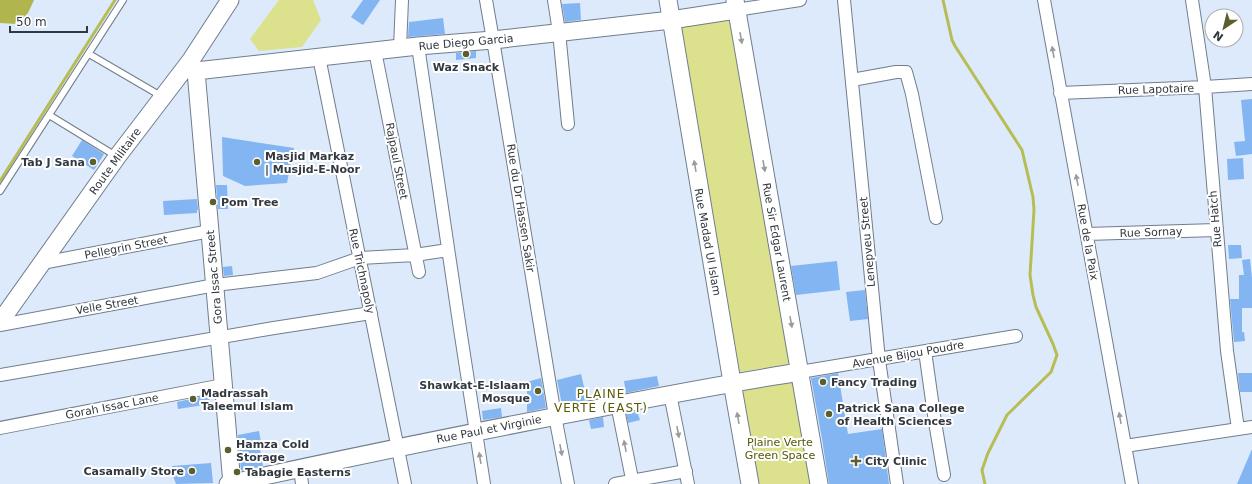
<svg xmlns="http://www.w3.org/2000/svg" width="1252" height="484" font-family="'DejaVu Sans',sans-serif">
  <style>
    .green { fill: #dce18d }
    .forest { fill: #b0b54d }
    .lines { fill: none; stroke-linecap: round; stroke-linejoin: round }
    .stream { stroke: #b7bd54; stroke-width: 3 }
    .building { fill: #82b5f1 }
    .lane-casing { stroke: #717d8c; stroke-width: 8 }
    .street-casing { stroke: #717d8c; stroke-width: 14 }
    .secondary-casing { stroke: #717d8c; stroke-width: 19 }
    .lane { stroke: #fff; stroke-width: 6 }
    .street { stroke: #fff; stroke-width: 12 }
    .secondary { stroke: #fff; stroke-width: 17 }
    .oneway { fill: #989c9f }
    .poi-dot { fill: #5c5f2d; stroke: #fff; stroke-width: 1.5 }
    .labels { text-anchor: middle; stroke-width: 4; stroke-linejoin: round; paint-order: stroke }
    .street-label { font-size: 11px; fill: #32383f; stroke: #fff }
    .poi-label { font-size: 11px; font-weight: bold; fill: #32383f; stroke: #fff; text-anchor: start }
    .park-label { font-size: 11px; fill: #555806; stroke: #fff }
    .neighbourhood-label { font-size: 12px; letter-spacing: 1px; fill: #595c02; stroke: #fff }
  </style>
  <rect width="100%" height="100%" fill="#dceafb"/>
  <path class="green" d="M279,0H313L321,20L302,47L259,51L250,39Z
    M730,15L793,364L733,373L676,25Z
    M798,374L817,484H755L738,384Z"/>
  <path class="forest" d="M0,0H34L28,13L17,24L0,23Z"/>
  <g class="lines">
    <path class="stream" d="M943,0L952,40L955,46L1022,150L1033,197L1034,210L1030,275L1033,295L1036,307L1053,344L1057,355L1051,372L1007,415L988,453L982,470L985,484
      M0,181L115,0"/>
  </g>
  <path class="building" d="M363,0H380L363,25L351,17Z
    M580,3L581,20L565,22L562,4Z
    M443,18L445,34L408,37L409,22Z
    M476,51V58L456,60V53Z
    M1252,99V154L1236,156L1234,142L1245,141L1241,100Z
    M222,137L294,148L287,183L245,186L223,176Z
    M82,140L104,154L94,170L72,156Z
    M1243,158L1244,179L1228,180L1227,159Z
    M216,185H227L228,209H218Z
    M197,199L198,210H197V213L164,215L163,201Z
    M1228,245H1241L1242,258L1229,259Z
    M1250,259L1252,278V308H1242V332H1244L1245,341L1234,342L1230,299H1239V275H1244L1242,260Z
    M837,261L840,290L796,295L791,266Z
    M232,266L233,275L224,276L223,267Z
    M865,290L868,319L850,321L846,292Z
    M838,373L848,434L882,429L889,484H829L822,439L811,378Z
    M1238,373H1252V392H1240Z
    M581,374L587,400L562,405L557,380Z
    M657,376L659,386L626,393L624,381Z
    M541,378L546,408L527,412V382Z
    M209,395L210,404L178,409L177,402Z
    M501,408L502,417L483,420L482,411Z
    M637,411L640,420L628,423L626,413Z
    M603,417L604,427L591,429L589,420Z
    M259,431L262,448L260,449L263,466L241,471L238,435Z
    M1252,449V484H1237Z
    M211,463L213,483L176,484L173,476L172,466Z"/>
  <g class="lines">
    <g class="lane-casing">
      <path id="lane" d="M89,54L161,96
        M49,115L116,156
        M0,191L123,0"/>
    </g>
    <g class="street-casing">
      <path id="street" d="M486,0L493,40L555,416L568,484
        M554,0L559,32L568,124
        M844,0L879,360L897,484
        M1044,0L1132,484
        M1192,0L1205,87L1227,351L1238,429
        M736,10L800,0
        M418,46L460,329L484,484
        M400,48L402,0
        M375,51L419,272
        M319,57L405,484
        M852,80L896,72H906L912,94L936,218
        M1060,93L1205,87L1252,84
        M1087,234L1216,230
        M42,263L210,231
        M0,325L215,285L317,273L360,258L415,255L448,250
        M925,351L935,422L944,475
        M800,372L1016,336
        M0,375L274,328L371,313
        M670,394L688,484
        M617,404L633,484
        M0,428L223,385
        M1125,446L1252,427
        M300,468L302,484
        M615,484L686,471"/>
    </g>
    <g class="secondary-casing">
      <path id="secondary" d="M668,0L732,382L750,484
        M735,0L819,484
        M0,322L117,157L191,60L230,0
        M228,484C341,459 454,436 568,414C645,399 722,384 800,372
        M232,484L196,71L418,46L493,40L671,20L736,10"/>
    </g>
    <use href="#lane" class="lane"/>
    <use href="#street" class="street"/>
    <use href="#secondary" class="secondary"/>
  </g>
  <defs><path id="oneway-solid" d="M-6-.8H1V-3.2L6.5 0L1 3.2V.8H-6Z"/></defs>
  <g class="oneway">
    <use href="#oneway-solid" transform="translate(741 38) rotate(80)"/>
    <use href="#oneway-solid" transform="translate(1053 52) rotate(-100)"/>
    <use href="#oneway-solid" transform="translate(695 166) rotate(-100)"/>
    <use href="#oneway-solid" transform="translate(764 166) rotate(80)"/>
    <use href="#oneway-solid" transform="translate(1077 180) rotate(-101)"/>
    <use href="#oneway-solid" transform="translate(791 322) rotate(80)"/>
    <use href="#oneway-solid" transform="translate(738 418) rotate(-100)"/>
    <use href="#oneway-solid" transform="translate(1120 418) rotate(-100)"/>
    <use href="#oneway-solid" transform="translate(678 432) rotate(79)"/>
    <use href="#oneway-solid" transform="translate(625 446) rotate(-101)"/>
    <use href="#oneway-solid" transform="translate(561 450) rotate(79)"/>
    <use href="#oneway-solid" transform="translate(480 458) rotate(-99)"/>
  </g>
  <g class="poi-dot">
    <circle cx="466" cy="54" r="4"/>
    <circle cx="93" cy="162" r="4"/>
    <circle cx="257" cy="162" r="4"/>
    <circle cx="213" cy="202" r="4"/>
    <circle cx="823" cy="382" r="4"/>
    <circle cx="538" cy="391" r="4"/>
    <circle cx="193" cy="399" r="4"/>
    <circle cx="829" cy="414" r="4"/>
    <circle cx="228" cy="450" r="4"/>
    <path d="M854 455h4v4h4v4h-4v4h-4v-4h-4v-4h4z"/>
    <circle cx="192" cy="471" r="4"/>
    <circle cx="237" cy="472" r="4"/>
  </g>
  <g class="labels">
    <g class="street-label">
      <text transform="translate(466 42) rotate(-5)" y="4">Rue Diego Garcia</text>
      <text transform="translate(1156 89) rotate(-2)" y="4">Rue Lapotaire</text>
      <text transform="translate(115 161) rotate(-54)" y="4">Route Militaire</text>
      <text transform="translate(397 161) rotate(79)" y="4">Rajpaul Street</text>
      <text transform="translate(521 208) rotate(81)" y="4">Rue du Dr Hassen Sakir</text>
      <text transform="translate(1215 219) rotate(-95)" y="4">Rue Hatch</text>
      <text transform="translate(1151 232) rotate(-2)" y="4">Rue Sornay</text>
      <text transform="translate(708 242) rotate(80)" y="4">Rue Madad Ul Islam</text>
      <text transform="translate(777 242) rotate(80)" y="4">Rue Sir Edgar Laurent</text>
      <text transform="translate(867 242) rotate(-95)" y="4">Lenepveu Street</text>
      <text transform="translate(1088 242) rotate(80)" y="4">Rue de la Paix</text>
      <text transform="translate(126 247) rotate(-11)" y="4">Pellegrin Street</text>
      <text transform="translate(362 271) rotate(78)" y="4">Rue Trichnapoly</text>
      <text transform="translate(214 277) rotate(-95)" y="4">Gora Issac Street</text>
      <text transform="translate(107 305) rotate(-10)" y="4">Velle Street</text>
      <text transform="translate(908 354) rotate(-10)" y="4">Avenue Bijou Poudre</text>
      <text transform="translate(112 406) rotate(-11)" y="4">Gorah Issac Lane</text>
      <text transform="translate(489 429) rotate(-11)" y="4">Rue Paul et Virginie</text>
    </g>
    <g class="poi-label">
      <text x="466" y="71" text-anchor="middle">Waz Snack</text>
      <text x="265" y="160">Masjid Markaz<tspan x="265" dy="13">| Musjid-E-Noor</tspan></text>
      <text x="85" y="166" text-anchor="end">Tab J Sana</text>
      <text x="221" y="206">Pom Tree</text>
      <text x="831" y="386">Fancy Trading</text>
      <text x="530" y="389" text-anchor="end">Shawkat-E-Islaam<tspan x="530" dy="13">Mosque</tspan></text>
      <text x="201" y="397">Madrassah<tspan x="201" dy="13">Taleemul Islam</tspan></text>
      <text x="837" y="412">Patrick Sana College<tspan x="837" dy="13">of Health Sciences</tspan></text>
      <text x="236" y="448">Hamza Cold<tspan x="236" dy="13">Storage</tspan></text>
      <text x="865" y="465">City Clinic</text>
      <text x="184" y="475" text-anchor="end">Casamally Store</text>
      <text x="245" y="476">Tabagie Easterns</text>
    </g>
    <g class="park-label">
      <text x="780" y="446">Plaine Verte<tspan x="780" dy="13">Green Space</tspan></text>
    </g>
    <g class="neighbourhood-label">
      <text x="601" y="398">PLAINE<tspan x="601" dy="14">VERTE (EAST)</tspan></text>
    </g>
  </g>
  <g transform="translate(1224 28) rotate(215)"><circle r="19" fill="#ffffff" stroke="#adafb2"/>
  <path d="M0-3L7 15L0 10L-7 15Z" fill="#5c5f2d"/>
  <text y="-6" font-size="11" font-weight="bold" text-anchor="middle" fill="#32383f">N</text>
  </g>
  <path d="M10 26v6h77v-6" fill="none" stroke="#32383f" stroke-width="2"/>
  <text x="16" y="26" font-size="12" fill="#32383f" stroke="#ffffff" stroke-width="3" paint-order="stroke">50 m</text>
</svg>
